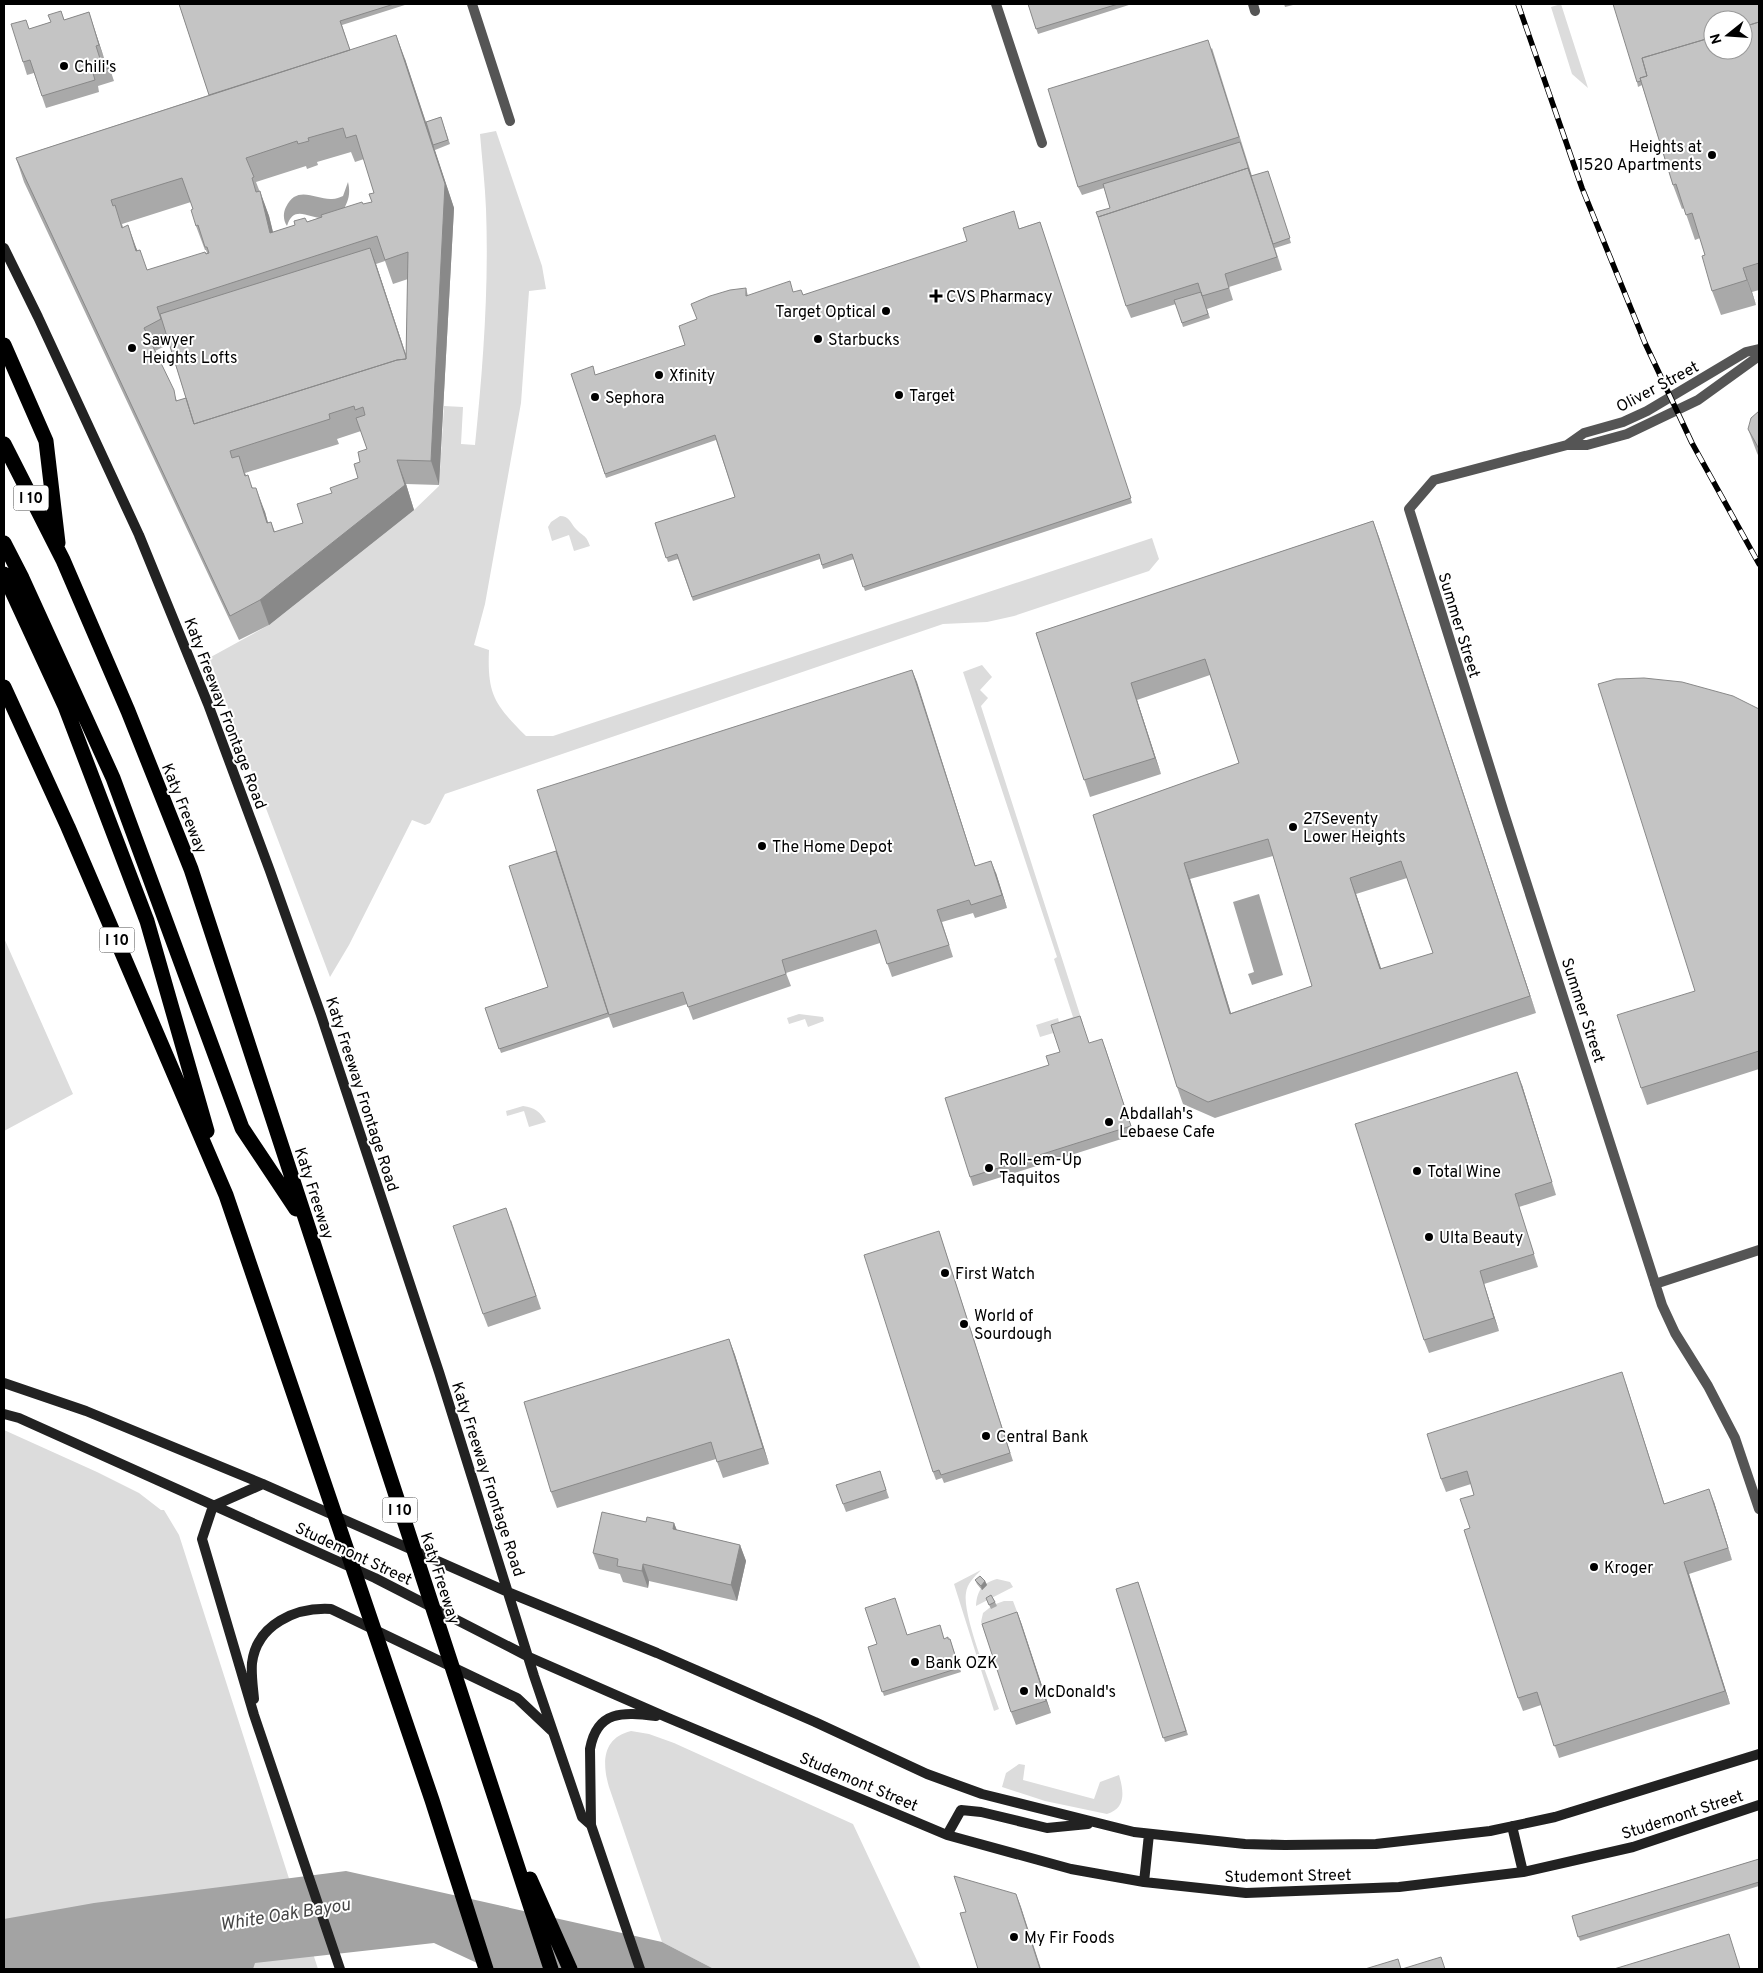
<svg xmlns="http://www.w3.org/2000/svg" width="1763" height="1973" font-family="Overpass,sans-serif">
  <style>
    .green { fill: #dcdcdc }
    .water { fill: #a3a3a3 }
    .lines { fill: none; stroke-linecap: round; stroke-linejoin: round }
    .minor { stroke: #555; stroke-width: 10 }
    .tertiary { stroke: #555; stroke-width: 10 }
    .secondary { stroke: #222; stroke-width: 10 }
    .motorway { stroke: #000; stroke-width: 15 }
    .rail-casing { stroke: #000; stroke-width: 5.5 }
    .rail { stroke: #fff; stroke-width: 4; stroke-dasharray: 11; stroke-linecap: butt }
    .wall { fill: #a9a9a9; fill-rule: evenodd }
    .shaded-wall { fill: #898989 }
    .building { fill: #c4c4c4; stroke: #898989; fill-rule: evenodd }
    .poi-dot { fill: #000; stroke: #fff; stroke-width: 2 }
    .labels { text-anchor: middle; stroke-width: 4; stroke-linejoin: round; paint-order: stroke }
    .shield { fill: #fff; stroke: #4c4c4c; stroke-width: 1 }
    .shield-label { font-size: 15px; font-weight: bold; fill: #000 }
    .poi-label { font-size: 16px; fill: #000; stroke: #fff; text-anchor: start }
    .street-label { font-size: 16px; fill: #000; stroke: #fff }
    .water-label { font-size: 18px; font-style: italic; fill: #444; stroke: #fff }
  </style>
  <rect width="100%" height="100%" fill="#fff"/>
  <path class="green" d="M1561,4L1588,88L1572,74L1551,7Z
    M496,131L542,266L546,289L529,291L521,403L485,604L474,645L489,650C487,695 495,705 526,736H553L1152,538L1159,559L1149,571L1014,616L987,622L943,624L445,794L430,823L425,825L412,820L349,945L330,977L209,658L269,625L414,510L439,486L444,406L463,407L461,444L475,445C483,367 489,288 486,209C485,184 482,159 480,134Z
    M560,516C569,516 570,522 575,528C583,537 586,534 590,546L574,551L569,535L552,541L548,527L551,522Z
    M982,665L992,677L980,690L988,698L981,706L1083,1024L1040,1037L1036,1025L1058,1018L1059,1022L1073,1017L1054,959L1057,957L963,672Z
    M4,938L73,1094L4,1131Z
    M799,1014L823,1017L824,1021L808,1027L805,1019L789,1024L787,1018Z
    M523,1106C535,1108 540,1111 546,1122L529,1127L524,1111L507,1116L506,1111Z
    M4,1430L97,1472L139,1493L161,1510H164L179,1535L318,1969H4Z
    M981,1570C974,1577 967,1584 966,1593C962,1615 991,1685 999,1709L994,1711L954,1584Z
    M997,1579L1010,1582L1013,1587L976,1606C977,1591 982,1583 997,1579Z
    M1004,1601H1013L1022,1625L986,1637L981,1622L983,1613L993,1605Z
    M631,1731L649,1734L674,1743L853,1824L921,1969H714L662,1942L609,1787C602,1763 602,1738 631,1731Z
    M1019,1764L1025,1765L1023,1780L1094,1799L1100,1782L1119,1775C1124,1792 1126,1808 1107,1814L1045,1801L1002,1787L1006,1773Z"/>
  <path class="water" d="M348,182C351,195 348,202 341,214C337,215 331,218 326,218C310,220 294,203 287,226C283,220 283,213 286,207C297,184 316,200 332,199C336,199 340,197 343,196Z
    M1259,894L1283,975L1252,985L1248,974L1254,972L1233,902Z
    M346,1871L662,1942L714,1969H490L434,1943L255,1963L253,1969H4V1919L94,1903Z"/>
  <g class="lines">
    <path class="minor" d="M472,4L510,121
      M996,4L1042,143
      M1253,4L1255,11"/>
    <path class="tertiary" d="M1759,356L1698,400L1627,434L1587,445H1567L1434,480L1409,509L1504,813L1662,1305L1675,1333L1708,1386L1735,1438L1759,1509
      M1567,445L1584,433L1623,422L1647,411L1746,352L1759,349
      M1655,1284L1759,1250"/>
    <path class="secondary" d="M4,248L38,317L139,535L208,704L270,871L321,1015L439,1372L534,1676L582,1817L591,1825L640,1969
      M4,1383L86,1411L263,1484L510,1593L657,1653L815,1722L927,1774L982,1794L1134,1832L1245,1844L1285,1845L1376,1844L1490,1831L1555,1817L1759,1754
      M4,1414L19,1418L375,1578L529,1657L666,1717L947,1835L1071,1869L1144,1882L1246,1893L1399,1887L1523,1872L1633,1847L1759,1805
      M213,1506L202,1539L254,1715L340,1969
      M213,1506L263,1484
      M254,1699C253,1687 251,1675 252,1663C257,1624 296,1607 331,1609L517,1698L552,1731
      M591,1825L590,1749C597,1710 623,1712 656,1716
      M1512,1826L1523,1872
      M947,1835L961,1810L981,1812L1047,1828L1088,1824
      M1144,1882L1149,1834"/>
    <path class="motorway" d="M4,345L46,441L58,543
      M4,444L63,560L128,711L191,869L551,1969
      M4,543L22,578L113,778L242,1128L296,1209
      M4,574L65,706L147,921L207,1131
      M4,687L68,827L226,1195L432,1800L486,1969
      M530,1879L570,1969"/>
    <g class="rail-casing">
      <path id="rail" d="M1518,4L1582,188L1645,343L1692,443L1759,564"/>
    </g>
    <use href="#rail" class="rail"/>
  </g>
  <path class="wall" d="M179,4H408L342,25L350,50L405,59L426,122L441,117L450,144L435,150L434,148L454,208L439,485L406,484L414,510L269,625L239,640L24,182L16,158L209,95ZM351,152L355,162L364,159L374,193L372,202L273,232L269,216L256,182L306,166L307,169L318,165L317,162ZM191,202L193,209L196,226L205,250H206L207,253L147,270L138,251L123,227L122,224ZM385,261L393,284L408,279L406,355L376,264ZM169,344L186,398L177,401L155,351ZM361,431L367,449L360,462L358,478L332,493L303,523L275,532L271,522L268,523L265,512L245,473L339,444L337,439Z
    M1028,4H1132L1038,34Z
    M1284,4H1297L1285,7Z
    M1759,4V290L1752,292L1756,305L1721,315L1712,291L1705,255L1700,238L1695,240L1684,208L1682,209L1673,185L1642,85L1638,87L1637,82Z
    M61,11L64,20L89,12L104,58L101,59L102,64L108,63L114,81L98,86L99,92L46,108L34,73L27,75L23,62L29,29L51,22Z
    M1212,48L1252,176L1268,171L1291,243L1275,248L1282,270L1229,287L1233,300L1207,309L1206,306L1210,318L1183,327L1176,304L1131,318L1126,306L1110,208L1104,188L1082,195L1078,187Z
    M1040,222L1132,503L865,591L854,559L823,569L820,559L693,601L678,559L668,562L655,523L735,497L716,440L606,478L571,374L595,375L685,345L697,319L746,288L748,296L793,292L803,295Z
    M1759,411V457L1757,453L1748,429Z
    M1373,521L1536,1013L1215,1118L1183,1104L1177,1087L1093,815L1239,763L1210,675L1137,700L1161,774L1090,797L1036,633ZM1273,856L1312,986L1231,1013L1190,879ZM1407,878L1433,953L1381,969L1356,894Z
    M912,670L975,865L996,873L1007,908L975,918L973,913L942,922L953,957L892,977L880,943L786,973L791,986L693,1020L687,1004L613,1028L609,1017L501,1053L485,1008L548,987L556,851Z
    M1759,709V1069L1647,1105L1641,1088L1695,991Z
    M1089,1043L1105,1047L1134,1135L973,1186L970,1177Z
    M1522,1085L1556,1195L1519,1207L1538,1267L1484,1284L1499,1331L1429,1353L1424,1340Z
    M511,1220L541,1309L488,1327L483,1314Z
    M939,1231L1013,1461L944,1483L942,1478L936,1480L933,1472Z
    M729,1339L735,1355L769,1464L723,1478L716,1459L557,1508L551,1492Z
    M1626,1384L1664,1503L1714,1502L1732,1560L1689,1574L1730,1704L1559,1758L1541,1705L1523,1711L1518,1698L1470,1528L1474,1495L1471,1484L1446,1492L1441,1479Z
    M880,1471L889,1498L846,1512L836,1485Z
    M646,1522L674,1523L677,1530L740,1545L746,1561L737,1601L649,1581L648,1588L623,1582L620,1574L599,1569L593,1553Z
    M975,1580L985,1581L987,1585L982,1590L977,1584Z
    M1138,1582L1188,1735L1165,1742L1116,1589Z
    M986,1598L995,1602L997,1606L991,1609Z
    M1017,1612L1051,1713L1016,1725L1011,1712Z
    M907,1635L948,1639H950L961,1672L884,1696L868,1647Z
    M1759,1859V1886L1580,1941L1572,1916Z"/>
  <path class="shaded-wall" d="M89,12L93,25L104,58L99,45Z
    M396,35L405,59L454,208L439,485L431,461Z
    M260,191L269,216L279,257L270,233Z
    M128,225L137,250L145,276L136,251Z
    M370,248L376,264L413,376L407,359Z
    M1743,268L1752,292L1756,305L1747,280Z
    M397,460L406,484L414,510L269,625L260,600Z
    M256,488L265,512L275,548L267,523Z
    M1373,521L1379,537L1536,1013L1530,996Z
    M912,670L917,682L979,878L975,866Z
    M1131,683L1137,700L1161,774L1155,758Z
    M991,861L996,873L1007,908L1002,895Z
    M1184,863L1190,879L1236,1030L1230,1014Z
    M1350,878L1356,894L1387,986L1380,969Z
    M1517,1072L1522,1085L1556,1195L1552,1182Z
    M1480,1271L1484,1284L1499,1331L1494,1318Z
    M729,1339L735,1355L769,1464L763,1448Z
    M1622,1372L1626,1384L1668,1516L1664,1504Z
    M1709,1489L1714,1502L1732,1560L1728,1548Z
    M674,1523L680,1540L673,1529Z
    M740,1545L746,1561L737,1601L731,1585Z
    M1684,1562L1689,1574L1730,1704L1725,1691Z
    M643,1564L649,1581L648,1588L642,1571Z
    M985,1581L987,1585L982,1590L981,1586Z
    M1017,1612L1022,1625L1051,1713L1046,1701Z
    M1016,1894L1021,1907L1041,1969H1040Z"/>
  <path class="building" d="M179,4H394L340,21L350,50L209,95Z
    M1028,4H1118L1036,29Z
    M1613,4H1759V22L1743,27V20H1713V37L1642,58L1647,76L1640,78L1641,81L1637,82Z
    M61,11L64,20L89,12L99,45L96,46L102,65L108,63L109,68L93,73L95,80L42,96L30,60L23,62L11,24L26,20L29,29L51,22L48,15Z
    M1759,22V263L1743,268L1747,280L1712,291L1702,256L1705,255L1692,213L1686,215L1676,184L1673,185L1640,78L1647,76L1642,58L1713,37V50H1743V27Z
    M396,35L445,184L431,461L397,460L405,485L260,600L230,616L16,158ZM343,128L346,138L356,135L374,193L369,194L372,202L363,204L362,202L321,215L322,217L307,222L305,218L294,221L295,225L270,233L260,191L256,192L252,178L254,177L246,158L297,141L298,144L309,141L308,138ZM182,178L193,209L191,210L196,226L198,225L205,247H207L209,253L206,254L205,252L147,270L140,250L136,251L128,225L122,228L115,205L113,206L111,200ZM377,236L385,260L408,252L406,359L397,360L194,424L186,398L176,401L174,390L144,328L161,319L157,307ZM354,406L355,410L363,407L365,415L356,418L367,449L358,452L360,462L354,464L358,478L330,488L332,493L297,504L303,523L274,532L271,522L267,523L256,488H252L248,475L245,476L239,456L232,458L230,451L330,419L329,414Z
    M1208,40L1239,137L1078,187L1048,89Z
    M441,117L448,140L433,145L426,122Z
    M1240,142L1251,176L1248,168L1098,217L1096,212L1110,208L1103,184Z
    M1248,168L1277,257L1225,274L1229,288L1202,296L1198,283L1126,306L1098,217Z
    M1268,171L1290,238L1273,244L1251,176Z
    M1014,211L1019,229L1040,222L1131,498L863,587L852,554L822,565L819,554L692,597L677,554L666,558L655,523L735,497L715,435L605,474L571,374L593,366L595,375L685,345L679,326L697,319L691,304L710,296L730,290L746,288V296L790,281L793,292L801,290L803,295L967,241L963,228Z
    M370,248L406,357V359L397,360L194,424L160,314Z
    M1201,292L1208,314L1182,323L1174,300Z
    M1759,411V449L1748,429L1751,418Z
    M1373,521L1530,996L1208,1102L1177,1087L1093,815L1239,763L1205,659L1131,683L1155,758L1084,780L1036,633ZM1268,839L1312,986L1230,1014L1184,863ZM1401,861L1433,953L1380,969L1350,878Z
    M912,670L975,866L991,861L1002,895L971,905L969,900L937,910L949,945L887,964L876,930L782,960L786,974L688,1007L683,992L609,1015L537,790Z
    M1644,678L1682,682L1733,696L1759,709V1051L1641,1088L1617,1015L1695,991L1598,684L1616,679Z
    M556,851L608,1013L499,1049L485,1008L548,987L509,866Z
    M1080,1016L1089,1043L1102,1039L1131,1126L970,1177L945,1098L1049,1065L1046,1056L1060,1052L1051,1025Z
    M1517,1072L1552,1182L1515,1194L1534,1254L1480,1271L1494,1318L1424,1340L1355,1124Z
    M506,1208L536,1296L483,1314L453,1226Z
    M939,1231L1010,1453L941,1475L939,1470L933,1472L864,1255Z
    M729,1339L763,1448L717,1462L711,1442L551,1492L524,1402Z
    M1622,1372L1664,1504L1709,1489L1728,1548L1684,1562L1725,1691L1554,1746L1537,1692L1518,1698L1464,1530L1470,1528L1460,1499L1474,1495L1467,1471L1441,1479L1427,1434Z
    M880,1471L886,1490L843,1504L836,1485Z
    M602,1512L646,1522L647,1517L674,1523L673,1529L740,1545L731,1585L643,1564L642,1571L617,1566L618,1559L593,1553Z
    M980,1576L985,1581L981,1586L975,1580Z
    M1138,1582L1186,1731L1163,1738L1116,1589Z
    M991,1595L995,1602L989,1605L986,1598Z
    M895,1598L907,1635L940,1625L944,1639L948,1637V1639H950L959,1668L882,1692L868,1647L877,1644L865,1608Z
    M1017,1612L1046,1701L1011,1712L982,1624Z
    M1759,1859V1882L1578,1937L1572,1916Z
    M954,1876L1016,1894L1040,1969H978L960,1913L966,1912Z
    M1729,1934L1740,1969H1614Z
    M1441,1957L1445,1969H1402Z
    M1398,1959L1401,1969H1365Z"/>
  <g class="poi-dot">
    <circle cx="64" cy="66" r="5"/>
    <circle cx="1712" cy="155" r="5"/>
    <path d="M933.5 288.5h5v5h5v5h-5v5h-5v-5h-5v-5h5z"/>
    <circle cx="886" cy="311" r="5"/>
    <circle cx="818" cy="339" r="5"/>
    <circle cx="132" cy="348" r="5"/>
    <circle cx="659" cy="375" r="5"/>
    <circle cx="899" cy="395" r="5"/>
    <circle cx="595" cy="397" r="5"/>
    <circle cx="1293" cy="827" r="5"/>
    <circle cx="762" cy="846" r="5"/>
    <circle cx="1109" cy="1122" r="5"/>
    <circle cx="989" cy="1168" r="5"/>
    <circle cx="1417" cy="1171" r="5"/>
    <circle cx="1429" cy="1237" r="5"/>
    <circle cx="945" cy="1273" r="5"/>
    <circle cx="964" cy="1324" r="5"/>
    <circle cx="986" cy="1436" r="5"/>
    <circle cx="1594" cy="1567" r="5"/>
    <circle cx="915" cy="1662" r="5"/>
    <circle cx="1024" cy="1691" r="5"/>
    <circle cx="1014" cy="1937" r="5"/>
  </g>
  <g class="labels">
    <g class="shield">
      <rect x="13.5" y="485.5" width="35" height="25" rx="4"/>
      <rect x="99.5" y="927.5" width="35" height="25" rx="4"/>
      <rect x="382.5" y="1497.5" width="35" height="25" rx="4"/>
    </g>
    <g class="shield-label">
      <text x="31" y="503">I 10</text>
      <text x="117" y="945">I 10</text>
      <text x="400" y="1515">I 10</text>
    </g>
    <g class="poi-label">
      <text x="74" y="72">Chili's</text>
      <text x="1702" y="152" text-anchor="end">Heights at<tspan x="1702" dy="18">1520 Apartments</tspan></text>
      <text x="946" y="302">CVS Pharmacy</text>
      <text x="876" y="317" text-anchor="end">Target Optical</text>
      <text x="142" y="345">Sawyer<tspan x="142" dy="18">Heights Lofts</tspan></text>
      <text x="828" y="345">Starbucks</text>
      <text x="669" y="381">Xfinity</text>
      <text x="909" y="401">Target</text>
      <text x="605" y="403">Sephora</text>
      <text x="1303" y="824">27Seventy<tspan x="1303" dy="18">Lower Heights</tspan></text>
      <text x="772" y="852">The Home Depot</text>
      <text x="1119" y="1119">Abdallah's<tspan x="1119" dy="18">Lebaese Cafe</tspan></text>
      <text x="999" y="1165">Roll-em-Up<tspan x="999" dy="18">Taquitos</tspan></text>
      <text x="1427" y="1177">Total Wine</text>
      <text x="1439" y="1243">Ulta Beauty</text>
      <text x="955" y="1279">First Watch</text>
      <text x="974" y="1321">World of<tspan x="974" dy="18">Sourdough</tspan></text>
      <text x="996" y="1442">Central Bank</text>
      <text x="1604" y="1573">Kroger</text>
      <text x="925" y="1668">Bank OZK</text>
      <text x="1034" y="1697">McDonald's</text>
      <text x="1024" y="1943">My Fir Foods</text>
    </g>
    <g class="street-label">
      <text transform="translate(1657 386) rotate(-28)" y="6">Oliver Street</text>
      <text transform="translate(1460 625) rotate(73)" y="6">Summer Street</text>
      <text transform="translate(226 713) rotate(69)" y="6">Katy Freeway Frontage Road</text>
      <text transform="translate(185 808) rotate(68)" y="6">Katy Freeway</text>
      <text transform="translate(1584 1010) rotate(72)" y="6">Summer Street</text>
      <text transform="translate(363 1094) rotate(72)" y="6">Katy Freeway Frontage Road</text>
      <text transform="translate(315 1193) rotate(72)" y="6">Katy Freeway</text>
      <text transform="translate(489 1479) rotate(72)" y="6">Katy Freeway Frontage Road</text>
      <text transform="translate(354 1553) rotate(25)" y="6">Studemont Street</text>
      <text transform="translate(441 1578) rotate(72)" y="6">Katy Freeway</text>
      <text transform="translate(859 1781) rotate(23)" y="6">Studemont Street</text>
      <text transform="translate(1682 1814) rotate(-18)" y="6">Studemont Street</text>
      <text transform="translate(1288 1875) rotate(-1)" y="6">Studemont Street</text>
    </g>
    <g class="water-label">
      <text transform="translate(285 1914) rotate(-9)" y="6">White Oak Bayou</text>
    </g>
  </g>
  <rect width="1763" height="1973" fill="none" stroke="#000000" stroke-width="10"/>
  <g transform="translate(1728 35) rotate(253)"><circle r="24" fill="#ffffff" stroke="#999999"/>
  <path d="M0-4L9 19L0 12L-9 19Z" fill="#000000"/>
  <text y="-8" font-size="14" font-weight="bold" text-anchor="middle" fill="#000000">N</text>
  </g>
</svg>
